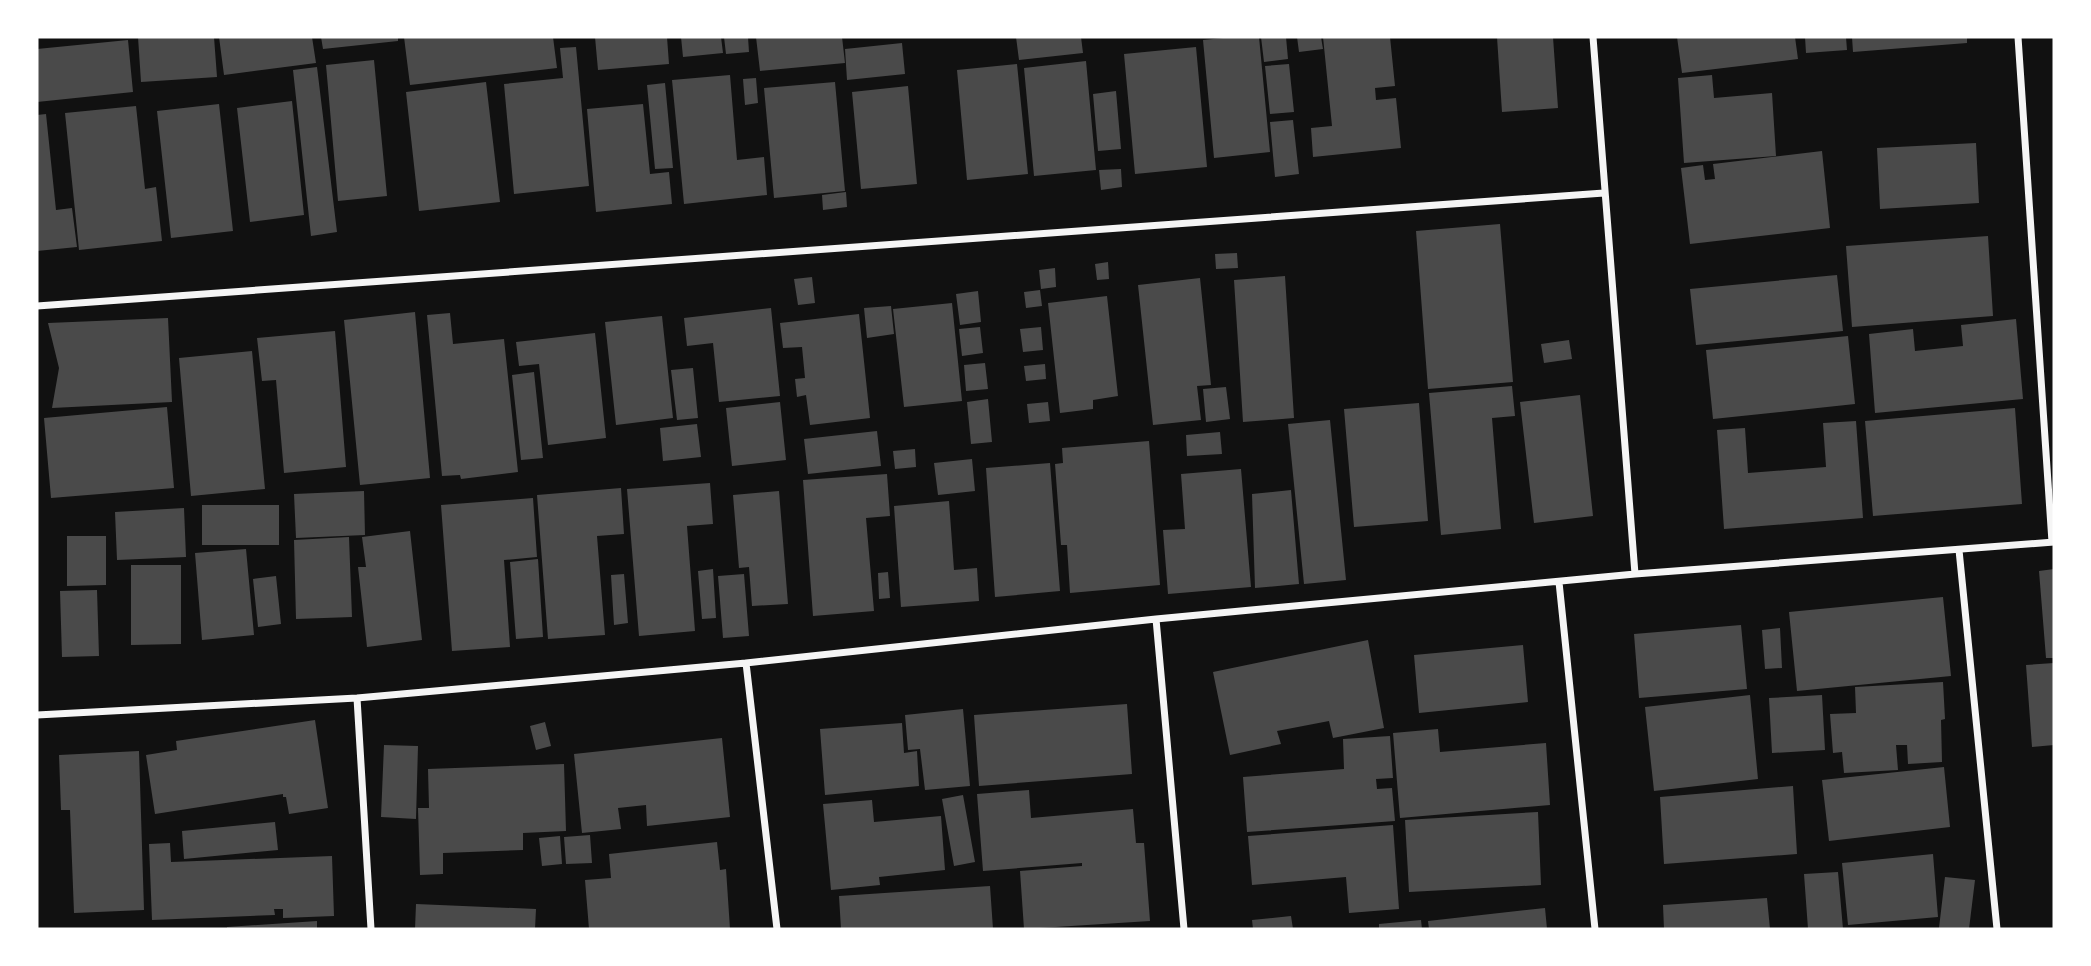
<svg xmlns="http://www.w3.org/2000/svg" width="2091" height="966" font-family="'Alegreya Sans',sans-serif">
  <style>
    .building { fill: #4a4a4a }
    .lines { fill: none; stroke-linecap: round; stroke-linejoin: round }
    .minor { stroke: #f5f5f5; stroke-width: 7 }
  </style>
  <rect width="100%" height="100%" fill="#111"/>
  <path class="building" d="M138,37H214L217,77L141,82Z
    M219,37H312L316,63L224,75Z
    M321,37H398V41L323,49Z
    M404,37H553L557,68L410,85Z
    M595,37H667L669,64L598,70Z
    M681,37H721L723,53L683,57Z
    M724,37H748L749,52L726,54Z
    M756,37H842L845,63L760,71Z
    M1016,37H1081L1083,53L1019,60Z
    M1233,37H1259L1270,152L1214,158L1203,40Z
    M1261,37H1286L1288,59L1264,62Z
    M1297,37H1321L1323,49L1299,52Z
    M1323,37H1390L1395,86L1375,88L1376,100L1396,98L1401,148L1313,157L1311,128L1332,126Z
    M1497,37H1553L1558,108L1502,112Z
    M1677,37H1795L1798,59L1682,73Z
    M1805,37H1846L1847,50L1806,53Z
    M1852,37H1967V43L1853,52Z
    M128,40L133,92L37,102V49Z
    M902,43L905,74L847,80L845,49Z
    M576,47L589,186L514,194L504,84L563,78L560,48Z
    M1196,47L1207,167L1135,174L1124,54Z
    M374,60L387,196L338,201L326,65Z
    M1086,61L1096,170L1034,176L1024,68Z
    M1017,64L1028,174L967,180L957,70Z
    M1289,64L1294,112L1270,114L1265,66Z
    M317,67L337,232L311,236L293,70Z
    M730,75L737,160L764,157L767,195L684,204L672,80Z
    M1712,75L1714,98L1772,93L1776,156L1684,163L1678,78Z
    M756,78L758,103L745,105L743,79Z
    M486,82L500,202L419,211L406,92Z
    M835,82L845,191L774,198L764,88Z
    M665,83L673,168L655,169L647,85Z
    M908,86L917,184L861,189L852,92Z
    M1116,91L1121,149L1098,151L1093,94Z
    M292,101L304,215L250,222L237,108Z
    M219,104L233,231L171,238L157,111Z
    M643,104L650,174L669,172L672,204L596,212L587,109Z
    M136,106L145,189L156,187L162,241L79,250L65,113Z
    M46,114L56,210L72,208L77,247L37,251V115Z
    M1293,120L1299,174L1275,177L1270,122Z
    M1976,143L1979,203L1880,209L1877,148Z
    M1822,151L1830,228L1690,244L1681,168L1703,165L1705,180L1715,179L1713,164Z
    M1121,169L1122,187L1101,190L1099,170Z
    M846,192L847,207L823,210L822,195Z
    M1500,224L1513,382L1428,389L1416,231Z
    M1988,236L1993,316L1852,327L1846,246Z
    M1237,253L1238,268L1216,269L1215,254Z
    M1108,262L1109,279L1097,280L1095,264Z
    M1055,268L1056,287L1041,289L1039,270Z
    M1837,275L1843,331L1696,345L1690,289Z
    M1285,276L1294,418L1243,422L1234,280Z
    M812,277L815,303L798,305L794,279Z
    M1200,278L1211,385L1197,386L1201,420L1153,425L1138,285Z
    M1040,290L1042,306L1026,308L1024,292Z
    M978,291L981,322L960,325L956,294Z
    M1107,296L1118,396L1093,400V409L1060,413L1048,303Z
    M952,303L962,401L904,407L893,309Z
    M891,306L894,334L867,338L864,308Z
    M771,308L780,396L719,402L713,343L687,346L684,318Z
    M415,312L430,478L360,485L344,320Z
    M450,313L453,344L504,339L518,472L461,479L460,475L442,476L427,315Z
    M859,314L870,418L810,425L806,395L797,397L795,379L805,378L802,347L783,348L780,323Z
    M662,316L673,418L616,425L605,322Z
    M168,318L172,402L52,408L59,368L48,323Z
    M2016,319L2023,399L1875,413L1869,334L1913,329L1915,351L1963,346L1961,325Z
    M980,327L983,353L962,356L959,329Z
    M1041,327L1043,350L1023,352L1020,329Z
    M335,331L346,467L284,473L276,380L262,381L257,338Z
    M595,333L606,438L548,445L539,364L519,366L516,342Z
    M1848,336L1855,404L1713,419L1706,350Z
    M1569,340L1572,359L1544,363L1541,344Z
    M252,351L265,489L191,496L179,358Z
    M985,363L988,389L966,391L964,365Z
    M1045,364L1046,379L1026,381L1024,366Z
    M693,368L698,418L677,420L671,370Z
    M534,372L543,458L521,460L512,375Z
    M1512,386L1515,416L1492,418L1501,529L1441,535L1429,393Z
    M1226,387L1230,419L1206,422L1203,389Z
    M1580,395L1593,516L1534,523L1520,402Z
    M988,399L992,442L971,444L967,402Z
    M780,402L786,460L732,466L726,408Z
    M1048,402L1050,421L1029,423L1027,404Z
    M1419,403L1428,521L1354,527L1344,409Z
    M167,407L174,488L51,498L44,418Z
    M2015,408L2022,504L1873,516L1865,421Z
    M1330,420L1346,580L1304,584L1288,424Z
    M1856,421L1863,518L1724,529L1717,430L1745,428L1748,473L1826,467L1823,423Z
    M697,424L701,457L663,461L660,428Z
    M877,431L881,466L808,474L804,439Z
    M1220,432L1222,454L1187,456L1186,435Z
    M1149,441L1160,585L1070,593L1067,545H1061L1055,464L1063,463L1062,448Z
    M915,449L916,467L895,469L893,451Z
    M972,459L975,491L938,495L934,463Z
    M1050,463L1060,591L995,597L986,468Z
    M1241,469L1251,587L1168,594L1163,530L1185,529L1181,474Z
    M887,474L890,516L866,518L874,611L813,616L803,480Z
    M710,483L713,524L687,526L695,631L639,636L627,489Z
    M621,488L624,534L597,536L605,635L548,639L537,495Z
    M1291,490L1299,584L1255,588L1252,494Z
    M364,491L365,535L296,538L294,494Z
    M779,491L788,604L752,606L749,567L739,568L733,495Z
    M533,498L537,557L504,560L510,647L452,651L441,505Z
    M949,501L954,570L977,568L979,601L901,607L894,506Z
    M202,505H279V545H202Z
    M184,508L186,557L117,560L115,512Z
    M410,531L422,640L367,647L358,567H366L362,537Z
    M67,536H106V585L67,586Z
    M349,537L352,617L296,619L294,540Z
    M246,549L254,635L202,640L195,553Z
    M538,559L543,637L516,639L510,562Z
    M131,565H181V644L131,645Z
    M713,569L716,618L702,619L698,571Z
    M2054,569V658H2046L2039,571Z
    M888,572L890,598L879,599L878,573Z
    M624,574L628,623L614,625L611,575Z
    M744,574L749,636L723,638L718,576Z
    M276,576L281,624L258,627L253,579Z
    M97,590L99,656L62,657L60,591Z
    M1943,597L1951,676L1797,691L1789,612Z
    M1741,625L1747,689L1639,698L1634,634Z
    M1780,628L1782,668L1765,669L1762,630Z
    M1368,640L1384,728L1333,738L1329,721L1277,731L1281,744L1230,755L1213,672Z
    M1523,645L1528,702L1419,713L1414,655Z
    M2054,663V745L2032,747L2026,665Z
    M1943,682L1945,719L1941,720L1942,762L1908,764L1907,745H1896L1898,770L1844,773L1842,752L1833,753L1830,714L1856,713L1855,687Z
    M1750,695L1758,779L1654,791L1645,707Z
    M1822,695L1825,750L1772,753L1769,698Z
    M1127,704L1132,774L979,786L974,715Z
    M963,709L970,786L925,790L920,749L908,750L905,715Z
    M315,720L328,808L289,814L286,797H283V794L155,814L146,755L177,750L176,741Z
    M545,722L551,746L536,750L530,726Z
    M902,723L904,753L917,751L919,786L825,795L820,729Z
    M1438,729L1440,752L1546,743L1550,805L1400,818L1393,733Z
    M1390,736L1393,778L1376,779L1377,789L1392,788L1395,821L1247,832L1243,777L1344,769L1343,739Z
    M722,738L730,817L647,826L646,805L618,808L621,829L582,833L574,754Z
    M384,745L418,746L416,819L381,817Z
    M139,751L144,910L74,913L70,810H61L59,755Z
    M564,764L566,831L523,833V850L443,853V874L420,875L418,808H429L428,769Z
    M1944,767L1950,827L1829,841L1822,780Z
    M1793,786L1797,854L1664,864L1660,797Z
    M1029,790L1031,818L1133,809L1136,843H1144L1150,921L1024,929L1020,871L1082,866V863L983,871L977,794Z
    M963,795L975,862L954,866L942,799Z
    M872,800L874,822L941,816L945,870L879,877L880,885L831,890L823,804Z
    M1538,812L1541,885L1409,892L1405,820Z
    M275,822L278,850L184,859L182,831Z
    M1393,825L1399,909L1349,913L1346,877L1252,885L1248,836Z
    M590,835L592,863L566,864L564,837Z
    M560,836L562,864L542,866L539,838Z
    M717,842L720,870L726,869L730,929H589L585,880L611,878L609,854Z
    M170,843L171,862L332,856L334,916L283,918V909H274L275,915L152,920L149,844Z
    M1933,854L1938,917L1848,925L1842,863Z
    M1838,872L1843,929H1808L1804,874Z
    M1945,877L1975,880L1969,929L1939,928Z
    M990,886L993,929H841L839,896Z
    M1767,898L1770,929H1664L1663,905Z
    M416,904L536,909L535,929H415Z
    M1545,908L1547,929H1429L1428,921Z
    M1291,916L1293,929H1253L1252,920Z
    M1421,920L1422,929H1379V924Z
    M317,921V929H227V927Z"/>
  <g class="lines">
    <path class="minor" d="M1593,37L1635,574
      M2018,37L2052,542
      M37,306L1604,193
      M1959,550L1997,929
      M1559,582L1595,929
      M1156,619L1184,929
      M746,663L777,929
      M357,698L371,929
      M37,715L357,698L746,663L1156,619L1635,574L2054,542"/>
  </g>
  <rect width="2091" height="966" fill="none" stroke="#ffffff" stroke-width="77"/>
</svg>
